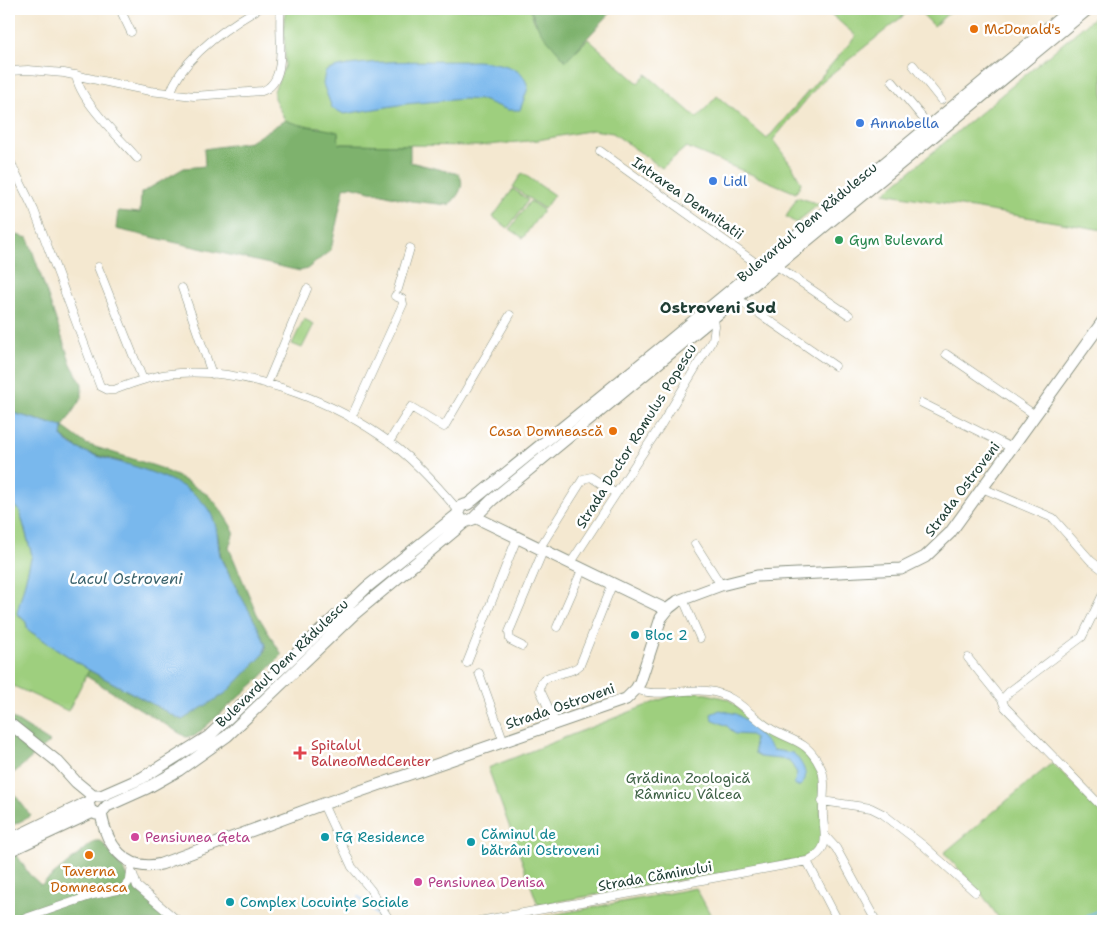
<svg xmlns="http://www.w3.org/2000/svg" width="1112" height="930" font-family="'Shantell Sans',sans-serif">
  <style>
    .green { fill: #9ecf7e; stroke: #5e8659 }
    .forest { fill: #7eb26d; stroke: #4e7850 }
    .water { fill: #79b8ed; stroke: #4c7a90 }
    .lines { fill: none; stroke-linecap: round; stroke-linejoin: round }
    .stream { stroke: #79b8ed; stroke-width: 2 }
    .street-casing { stroke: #8a9282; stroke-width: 9 }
    .secondary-casing { stroke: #8a9282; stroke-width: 13 }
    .street { stroke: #fff; stroke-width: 8 }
    .secondary { stroke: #fff; stroke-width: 11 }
    .food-dot { fill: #e8710a; stroke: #fff; stroke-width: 2 }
    .shop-dot { fill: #3f7fe0; stroke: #fff; stroke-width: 2 }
    .leisure-dot { fill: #2e9e5b; stroke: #fff; stroke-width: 2 }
    .culture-dot { fill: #0f9aa8; stroke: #fff; stroke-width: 2 }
    .health-dot { fill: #e0444e; stroke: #fff; stroke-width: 2 }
    .hotel-dot { fill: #d1479c; stroke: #fff; stroke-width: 2 }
    .labels { text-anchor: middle; stroke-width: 5; stroke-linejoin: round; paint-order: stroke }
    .food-label { font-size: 14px; fill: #c56008; stroke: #fff; text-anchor: start }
    .shop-label { font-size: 14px; fill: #366cbe; stroke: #fff; text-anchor: start }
    .street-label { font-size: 14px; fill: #1f3d34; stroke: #fff }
    .leisure-label { font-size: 14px; fill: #27864d; stroke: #fff; text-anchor: start }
    .culture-label { font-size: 14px; fill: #0d838f; stroke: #fff; text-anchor: start }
    .health-label { font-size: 14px; fill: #be3a42; stroke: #fff; text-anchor: start }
    .park-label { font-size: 14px; fill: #3f6246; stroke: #fff }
    .hotel-label { font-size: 14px; fill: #b23c85; stroke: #fff; text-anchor: start }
    .water-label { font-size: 15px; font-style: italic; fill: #3a626c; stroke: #fff }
    .quarter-label { font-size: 16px; font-weight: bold; fill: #1f3d34; stroke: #fff }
  </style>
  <rect width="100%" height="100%" fill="#fff"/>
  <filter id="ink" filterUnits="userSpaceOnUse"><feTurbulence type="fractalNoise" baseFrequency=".02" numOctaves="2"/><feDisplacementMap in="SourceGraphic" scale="10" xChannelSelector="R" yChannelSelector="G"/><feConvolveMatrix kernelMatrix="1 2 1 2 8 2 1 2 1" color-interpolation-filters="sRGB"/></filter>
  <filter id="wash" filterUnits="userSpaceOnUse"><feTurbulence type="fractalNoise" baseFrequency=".0096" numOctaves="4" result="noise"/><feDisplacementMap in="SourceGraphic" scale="20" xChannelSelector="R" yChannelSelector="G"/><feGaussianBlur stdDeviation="1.12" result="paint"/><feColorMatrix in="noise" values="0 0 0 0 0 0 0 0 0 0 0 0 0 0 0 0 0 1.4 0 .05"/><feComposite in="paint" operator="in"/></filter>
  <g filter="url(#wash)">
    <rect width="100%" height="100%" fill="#f4e8d0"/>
    <path class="green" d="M287,9H530L534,21L566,61L588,39L638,83L646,74L697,118L717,96L767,139L856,36L825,9H953L934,26L921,13L908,12L820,83L773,140L794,169L801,183L796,193L686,147L662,168L613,133L593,130L538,140L478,146L339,144L320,127L297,125L285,120L274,98V91L285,65L284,17Z
      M1103,10V230L884,193Z
      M522,173L554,195L544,209L513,187Z
      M513,189L528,200L508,228L493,217Z
      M797,197L819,204L796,223L786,217Z
      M530,201L543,210L523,238L510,229Z
      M304,319L314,324L302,348L292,344Z
      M9,500L20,512L32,555L17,614L26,622L28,630L89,670L68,711L9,684Z
      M699,692L728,699L761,727L781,738L797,743L819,769L822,838L820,846L802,859L538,905L488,768L675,694Z
      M1052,763L1103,812V921H1001L981,893L944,853Z
      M696,888L714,921H520Z"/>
    <path class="forest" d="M530,9H614L566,61L540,31Z
      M285,120C302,127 320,127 338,132L339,144L410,145V162L459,174C466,186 458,196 449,205L411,201L350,186L344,188L331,250L307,269L300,271L116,229L118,211L140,213L141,193L184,168L205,166L204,149L250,142Z
      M17,235L28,238L71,364L82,384V397L63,427L86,444L158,467L184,480L208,495L219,507L234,531L229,548L257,614L282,655L258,680L195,736L186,737L86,676L89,670L182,720L266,650V645L221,558L217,530L122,462L82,451L62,437L63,427L9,412V236Z
      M9,716L50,742L9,777Z
      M9,787L31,816L9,827Z
      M95,841H101L124,870L136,891L148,898L174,921H9V843L29,874L41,885Z"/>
    <path class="water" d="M477,61C497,63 524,65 528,88L520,110H508L482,100L463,99L405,104L344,114L332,108L323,84L325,72C345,58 447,62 477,61Z
      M9,412L63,427L62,437C79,456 118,460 142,469C170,479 206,492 215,524C219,536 217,550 222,561C236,590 254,616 266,645L263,655L226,693L182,720L89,670L28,630L26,622L17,613L32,555L20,512L9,500Z
      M720,710L736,714L747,721L773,750L793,753C802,762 813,779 798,787L794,784L797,773L789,760L760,757L755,754L754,738L751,735L735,734L727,726L712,719L711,714Z"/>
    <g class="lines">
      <path class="stream" d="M359,897L383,921
        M1079,921L1103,907"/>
    </g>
  </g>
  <g filter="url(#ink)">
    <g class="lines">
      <g class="street-casing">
        <path id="street" d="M120,9L131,32
          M913,65L941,100
          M9,71L28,70L64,73L150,91L194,96L262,91C290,82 277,31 281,9
          M76,75C79,100 120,138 137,158
          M892,81L922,117
          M170,94C182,57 227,27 258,9
          M600,151L760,266
          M9,159L34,210L100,386L108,390H114C135,382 157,374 180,373C245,369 325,398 378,434C409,454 434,482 458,510
          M777,266L849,315
          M98,267L143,380
          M182,288L212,374
          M398,289L410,248
          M738,299L835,366
          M946,354L1035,415
          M267,384L307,289
          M922,403L1012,448
          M351,418L403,304L402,299L395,296
          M389,442L411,407L444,427L510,315
          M982,488L1053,518L1091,561L1103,570
          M695,544L721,585
          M539,549L583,479L591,477L615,493
          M570,564L661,425L713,339L715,326L714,319
          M683,599L700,638
          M557,627L582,570
          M522,646L510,640L509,632L543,551
          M968,658L1002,700L1005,707L1103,808
          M467,663L517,538
          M479,673L504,742
          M1002,700L1009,692L1082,637L1103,594
          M556,724L540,690C540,670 569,677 580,665L612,585
          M822,801L871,808L883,814L924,846L975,892
          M323,804L352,867L371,890L390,921
          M826,837L836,848L876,921
          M807,861L838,921
          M133,874L137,886L178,921
          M17,921L93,895L123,889L130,880L132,863
          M479,921L807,861C830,850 825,838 823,817C822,802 827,781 821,768C807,738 790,742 768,727C747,713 735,694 708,691C686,688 655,698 636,689"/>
      </g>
      <g class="secondary-casing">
        <path id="secondary" d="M458,514L367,587L208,737L142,778L101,796H93L88,802L90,810L96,814L101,813L107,806L147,788L179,770L227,736L353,615L465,522L473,519L492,500L1088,9
          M475,517L667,610
          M461,519L458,512L461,506L468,504L668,342L1071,9
          M9,723L58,762L76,782L93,796
          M101,813C106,844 125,873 161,864L323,804L626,699L636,689L640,682L661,618L669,608L678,601L721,585L757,576L901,569L925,557L950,533L1103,321
          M9,840L88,802
          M9,851L93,812"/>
      </g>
      <use href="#street" class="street"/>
      <use href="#secondary" class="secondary"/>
    </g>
  </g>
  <g class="food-dot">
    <circle cx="974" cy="29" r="5"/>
    <circle cx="613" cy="431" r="5"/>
    <circle cx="89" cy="855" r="5"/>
  </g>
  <g class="shop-dot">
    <circle cx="860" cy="123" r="5"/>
    <circle cx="713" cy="181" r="5"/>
  </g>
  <circle class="leisure-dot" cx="839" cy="240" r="5"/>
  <g class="culture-dot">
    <circle cx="635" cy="635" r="5"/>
    <circle cx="325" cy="837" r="5"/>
    <circle cx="471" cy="842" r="5"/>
    <circle cx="230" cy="902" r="5"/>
  </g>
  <path class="health-dot" d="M297.5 745.5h5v5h5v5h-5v5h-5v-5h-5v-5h5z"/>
  <g class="hotel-dot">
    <circle cx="135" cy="837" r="5"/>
    <circle cx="418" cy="882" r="5"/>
  </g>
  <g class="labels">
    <g class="food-label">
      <text x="984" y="34">McDonald's</text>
      <text x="603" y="436" text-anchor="end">Casa Domnească</text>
      <text x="89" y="876" text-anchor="middle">Taverna<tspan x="89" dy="16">Domneasca</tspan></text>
    </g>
    <g class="shop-label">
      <text x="870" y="128">Annabella</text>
      <text x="723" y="186">Lidl</text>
    </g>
    <g class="street-label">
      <text transform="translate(688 198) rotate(35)" y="5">Intrarea Demnitatii</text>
      <text transform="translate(807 222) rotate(-40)" y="5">Bulevardul Dem Rădulescu</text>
      <text transform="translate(636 436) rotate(-58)" y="5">Strada Doctor Romulus Popescu</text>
      <text transform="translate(962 489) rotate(-53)" y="5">Strada Ostroveni</text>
      <text transform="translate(282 663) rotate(-44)" y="5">Bulevardul Dem Rădulescu</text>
      <text transform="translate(560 706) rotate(-19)" y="5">Strada Ostroveni</text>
      <text transform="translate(655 876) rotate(-10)" y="5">Strada Căminului</text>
    </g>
    <g class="leisure-label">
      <text x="849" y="245">Gym Bulevard</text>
    </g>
    <g class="culture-label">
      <text x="645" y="640">Bloc 2</text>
      <text x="481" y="839">Căminul de<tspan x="481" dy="16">bătrâni Ostroveni</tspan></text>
      <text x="335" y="842">FG Residence</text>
      <text x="240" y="907">Complex Locuințe Sociale</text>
    </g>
    <g class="health-label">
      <text x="311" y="750">Spitalul<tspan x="311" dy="16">BalneoMedCenter</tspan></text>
    </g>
    <g class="park-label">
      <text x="688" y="783">Grădina Zoologică<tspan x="688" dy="16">Râmnicu Vâlcea</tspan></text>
    </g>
    <g class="hotel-label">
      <text x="145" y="842">Pensiunea Geta</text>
      <text x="428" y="887">Pensiunea Denisa</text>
    </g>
    <g class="water-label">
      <text x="126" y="584">Lacul Ostroveni</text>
    </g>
    <g class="quarter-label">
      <text x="718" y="313">Ostroveni Sud</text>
    </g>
  </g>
  <rect width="1112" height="930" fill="none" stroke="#fff" stroke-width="30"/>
</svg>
